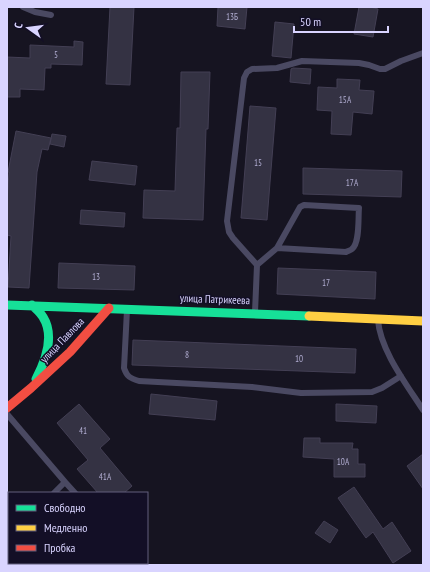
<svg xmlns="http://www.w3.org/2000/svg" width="430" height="572" font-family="'PT Sans Narrow',sans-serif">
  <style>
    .building { fill: #343243; stroke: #433f54 }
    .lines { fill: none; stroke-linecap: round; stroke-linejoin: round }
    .lane { stroke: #4a4962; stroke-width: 6 }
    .fast { stroke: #16e098; stroke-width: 9 }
    .slow { stroke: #ffcf43; stroke-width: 9 }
    .jam { stroke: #f24e42; stroke-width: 9 }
    .labels { text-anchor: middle; stroke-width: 3; stroke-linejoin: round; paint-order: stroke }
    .number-label { font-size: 9px; fill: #b0acd0 }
    .street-label { font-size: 11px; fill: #d9d4ff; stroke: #130f26 }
  </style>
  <rect width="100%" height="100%" fill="#161421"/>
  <path class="building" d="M110,7H134L130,85L106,84Z
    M218,7H247L245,29L217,26Z
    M359,7H370L378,9L373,37L354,34Z
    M275,22L294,24L291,58L272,56Z
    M74,41L83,42L82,65L51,64V68H45L44,90L20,89V97H7V57L30,58V45L74,47Z
    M293,68L311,69L310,84L290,82L291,69Z
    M181,72H210L208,129H206L203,220L143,218L144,190L175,191L177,128H180Z
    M337,79L360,80L359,90L374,91L372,114L353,112L351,135L331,134L332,111L317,110L318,87L337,88Z
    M250,106L276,108L267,220L241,218Z
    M16,131L51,138L48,150L42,149L37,172L29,288L8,287L11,236L7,235V201L9,172H8Z
    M52,134L66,136L64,147L50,144Z
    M92,161L137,166L135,185L89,180Z
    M303,168L402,171L401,197L303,194Z
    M81,210L125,213L124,227L80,224Z
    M59,263L135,266L134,290L58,288Z
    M278,268L376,272L375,299L277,294Z
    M133,340L356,349L355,373L132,365Z
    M151,394L217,401L215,420L149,414Z
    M79,404L110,439L100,448L132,486L124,493H98L77,469L88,460L57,423Z
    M336,404L377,406L376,423L336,421Z
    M304,438H320V443H353L352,449H358V464H365V477H334V459L303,457Z
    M423,454V489L407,466Z
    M354,487L383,529L392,522L411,551L393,563L373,532L366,538L338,498Z
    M324,521L338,530L330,543L315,533Z"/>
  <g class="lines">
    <path class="lane" d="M23,7L35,12L51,15
      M257,265L277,248L300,207L304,205L359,208C358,218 360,243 352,249C351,250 348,251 346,252L277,248
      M127,310L124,368C127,377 130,378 139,381L252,387L301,393L372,392L382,388L401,376
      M255,312L257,265L233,238L229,232L227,221L244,78L247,72L252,69L277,68L302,61L359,63L369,65L380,69H385L401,61L423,53
      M378,320C380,350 407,385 423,410
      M7,414L65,482L54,493
      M65,482L75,493
      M7,538L9,536"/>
    <path class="fast" d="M7,305L309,316
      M32,305C36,309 40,312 43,317C55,336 46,360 36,379"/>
    <path class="slow" d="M309,316L423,321"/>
    <path class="jam" d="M7,408L31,388L70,352L109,308"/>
  </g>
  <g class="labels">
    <g class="number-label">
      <text x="232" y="20">13Б</text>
      <text x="56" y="58">5</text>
      <text x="345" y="103">15А</text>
      <text x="258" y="166">15</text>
      <text x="352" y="186">17А</text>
      <text x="96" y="280">13</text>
      <text x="326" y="286">17</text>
      <text x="187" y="358">8</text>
      <text x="299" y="362">10</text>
      <text x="83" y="434">41</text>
      <text x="343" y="465">10А</text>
      <text x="105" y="480">41А</text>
    </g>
    <g class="street-label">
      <text transform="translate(215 299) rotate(2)" y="4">улица Патрикеева</text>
      <text transform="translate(62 340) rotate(-46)" y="4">улица Павлова</text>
    </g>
  </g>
  <rect width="430" height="572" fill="none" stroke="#d9d4ff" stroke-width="16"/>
  <rect x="8" y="492" width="140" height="72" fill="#130f26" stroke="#625e7d"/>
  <rect x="16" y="505" width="20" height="6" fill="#16e098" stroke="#625e7d"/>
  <text x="44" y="512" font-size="12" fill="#d9d4ff">Свободно</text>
  <rect x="16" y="525" width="20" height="6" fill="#ffcf43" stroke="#625e7d"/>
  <text x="44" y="532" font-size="12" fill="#d9d4ff">Медленно</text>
  <rect x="16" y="545" width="20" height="6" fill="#f24e42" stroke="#625e7d"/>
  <text x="44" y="552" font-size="12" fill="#d9d4ff">Пробка</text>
  <g transform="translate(28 28) rotate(284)" stroke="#130f26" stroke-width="3" paint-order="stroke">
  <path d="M0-3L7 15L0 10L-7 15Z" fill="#d9d4ff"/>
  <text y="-6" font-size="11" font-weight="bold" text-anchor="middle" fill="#d9d4ff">С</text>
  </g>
  <path d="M294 26v6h94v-6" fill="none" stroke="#d9d4ff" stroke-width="2"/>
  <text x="300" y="26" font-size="12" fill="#d9d4ff" stroke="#130f26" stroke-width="3" paint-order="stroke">50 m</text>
</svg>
